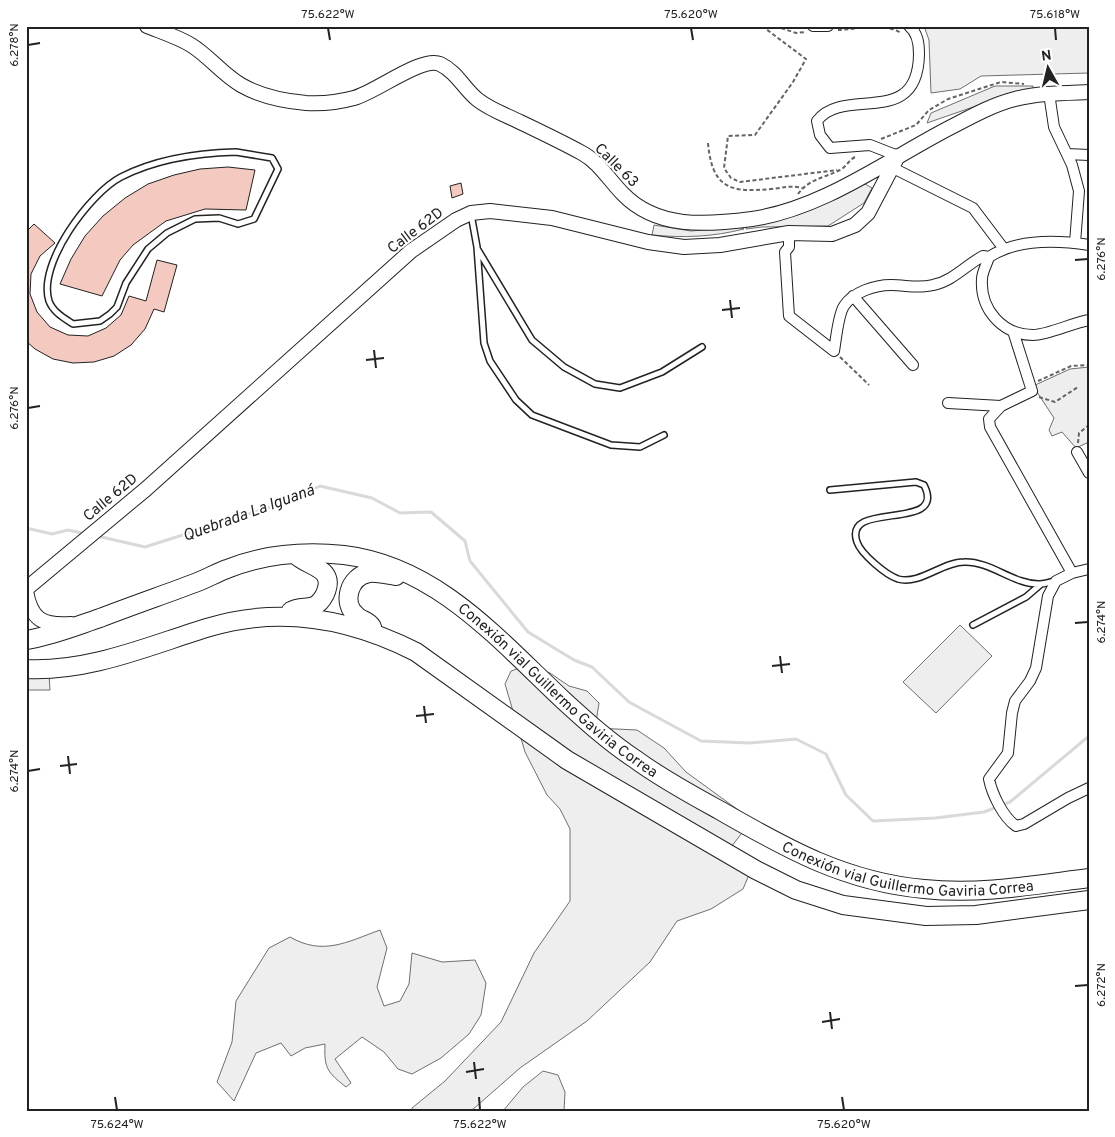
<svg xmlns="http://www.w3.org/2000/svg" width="1115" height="1137" font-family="Overpass,sans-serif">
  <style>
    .green { fill: #eee; stroke: #6f6f6f }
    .parking { fill: #ededed; stroke: #6f6f6f }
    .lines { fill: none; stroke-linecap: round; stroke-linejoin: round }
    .stream { stroke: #d9d9d9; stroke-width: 3 }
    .building { fill: #f3c9c0; stroke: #222 }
    .lane-casing { stroke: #222; stroke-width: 8 }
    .street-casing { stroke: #222; stroke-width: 12 }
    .secondary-casing { stroke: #222; stroke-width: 16 }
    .highway-casing { stroke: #222; stroke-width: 20 }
    .path { stroke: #646464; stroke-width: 2; stroke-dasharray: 4 2.5; stroke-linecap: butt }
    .lane { stroke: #fff; stroke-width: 5 }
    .street { stroke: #fff; stroke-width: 10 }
    .secondary { stroke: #fff; stroke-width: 14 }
    .highway { stroke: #fff; stroke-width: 18 }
    .ticks { fill: none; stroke: #222; stroke-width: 2 }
    .labels { text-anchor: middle; stroke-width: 4; stroke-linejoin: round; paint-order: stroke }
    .street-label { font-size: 15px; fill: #222; stroke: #fff }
    .water-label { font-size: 16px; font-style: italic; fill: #222; stroke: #fff }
    .neatline { fill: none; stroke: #222; stroke-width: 2 }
    .ticks-label { font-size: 12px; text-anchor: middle; fill: #222 }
  </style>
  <rect width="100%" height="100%" fill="#fff"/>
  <path class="green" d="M924,26H1089V73L981,76L960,89L931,93L929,40Z
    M865,184L872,188L864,203L828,226L762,227L746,229L748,223Z
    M654,225L691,231L739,227L744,229C712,237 684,238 652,235Z
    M1089,367V442L1076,448L1062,432L1052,436L1049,430L1054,418L1033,386L1070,369Z
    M960,625L992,656L936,713L903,682Z
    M528,665L550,673L569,686L587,691L599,703L595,728L637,730L664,748L686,772L741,812L745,829L728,851L754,863L743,889L711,909L677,921L650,962L587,1021L520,1068L471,1111H412V1108L445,1081L501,1022L534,953L570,901V829L560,809L547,795L525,752L505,684L511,671Z
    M26,675H49L50,690H26Z
    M380,930L387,948L377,987L384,1006L400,1001L409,984L412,953L442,962L475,960L486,983L481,1015L469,1034L441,1058L412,1074L398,1069L384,1052L362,1037L335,1059L351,1083L346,1087C327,1072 324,1068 325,1044L305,1048L291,1056L281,1043L256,1053L234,1101L217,1082L232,1042L236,1001L269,948L290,937C323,956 347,942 380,930Z
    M543,1071L558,1075L565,1092L564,1111H503L523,1087Z"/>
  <path class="parking" d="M995,86H1033V89L1002,97L927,123L931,113Z"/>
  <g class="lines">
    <path class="stream" d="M26,528L52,534L68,530L86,534
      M97,536L145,547L283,503L320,486L372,498L400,513L431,512L465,541L470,561L528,632L574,660L592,667L629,702L701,741L750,743L796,739L826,754L846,795L873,821L935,818L984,812L1010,802L1089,736"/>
  </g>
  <path class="building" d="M228,167L255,170L246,210L205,209L166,221L133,245L120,260L102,296L60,284L71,259L85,236L103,216L125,198L148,184L174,175L200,169Z
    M461,183L463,194L452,198L450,186Z
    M34,224L55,243L40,256L31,274L30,294L37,312L50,327L68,335L88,336L106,328L121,315L129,296L146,301L157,260L177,265L164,312L154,309L145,329L131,345L114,356L94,362L73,363L53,359L35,349L26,341V232Z"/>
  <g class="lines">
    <g class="lane-casing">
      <path id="lane" d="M236,152L272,158L278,169L254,219L238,224L219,218L195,219L167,233L148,249L126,283L117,307L110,314L100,321L73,324C64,318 53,312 49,301C37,264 90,193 121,177C156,159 197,153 236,152Z
        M471,214L477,247L484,343L490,361L516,400L532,415L611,445L640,447L664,435
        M478,250L532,340L564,367L595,384L620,388L662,372L702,347
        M830,490L916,482L924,485C948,533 842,499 857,542C861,554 886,575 898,579C920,585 942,562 964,562C991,561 1014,585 1040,584C1045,584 1050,582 1055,581
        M973,625L1026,597L1040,585"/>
    </g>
    <g class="street-casing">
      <path id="street" d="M813,26H828
        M1049,93L1054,127L1072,165L1079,191L1075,243
        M1067,154L1089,155
        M898,156L870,145L830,148L820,135L817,121C844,85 918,130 919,54C919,44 918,33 909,26
        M891,167L973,208L1004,249
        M789,233V247L785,252L789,316L834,351C836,340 838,315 844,306C853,292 875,285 891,285C906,285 918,289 933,285C953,281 966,265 983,256L989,257
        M1089,245C1057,240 1017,239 989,257C987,264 982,272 982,279C980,309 1002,335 1033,335C1048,335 1072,323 1089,320
        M853,296L913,365
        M1013,331L1032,391L1001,406L989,419L990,427L1072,573
        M948,403L1001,406
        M1077,452L1089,473
        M1089,569L1072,573L1056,581L1048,596L1036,668L1030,681L1015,701L1012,713L1008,753L989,779C992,794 1003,817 1016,826L1024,824L1068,798L1089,788"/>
    </g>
    <g class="secondary-casing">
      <path id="secondary" d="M147,26C162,32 178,37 191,45C209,56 222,74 241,85C260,96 284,101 306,103C322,104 339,102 354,98C376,92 422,56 440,64C457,72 464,89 478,100C491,110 506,115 520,122C541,132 562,142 582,153C599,162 609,180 623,194C657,229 706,225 752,219C826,208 891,157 957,124C976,114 995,104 1015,99C1039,93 1064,93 1089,92
        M26,589L146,489L411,251L456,220L471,213L490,211L552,218L648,242L684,247L720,245L789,233L832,234L855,225L868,213L898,156
        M26,591C31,620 43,626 71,624"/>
    </g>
    <g class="highway-casing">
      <g id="highway">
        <path d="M291,611C299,606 307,609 314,606C319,604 323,598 325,594C337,567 307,567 296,555"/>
        <path d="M372,627C368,620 362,621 357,616C341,604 349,576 369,573C377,572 388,575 396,576"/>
        <path id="s1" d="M26,640C52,636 76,626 100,618C131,606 163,595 195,583C206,579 216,573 227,569C264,554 305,551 344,555C436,566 498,639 562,699C585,720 609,742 635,759C662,779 692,795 721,811C787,849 846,882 924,889C979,895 1034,885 1089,878"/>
        <path d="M26,669C91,672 150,645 210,627C281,606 351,619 416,652L567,760L756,870L796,890L843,905L926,916L976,915L1089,900"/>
      </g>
    </g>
    <path class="path" d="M762,26L806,59L793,82L755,135L728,136L724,168L731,178L740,182L837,170
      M775,26L796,33L806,32
      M838,30C859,29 883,22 901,33
      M881,139L916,125L929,110L948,99L1001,82L1024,84
      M708,143C712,188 730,193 771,189C782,188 792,185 802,188
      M798,194C809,179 824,178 840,170C846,167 849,160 855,157
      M840,357L869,385
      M1038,381L1071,366L1089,365
      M1039,397L1055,402L1078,387
      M1078,443L1079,433L1089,425"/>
    <use href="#lane" class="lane"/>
    <use href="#street" class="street"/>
    <use href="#secondary" class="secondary"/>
    <use href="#highway" class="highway"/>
  </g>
  <path class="ticks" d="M328,28L330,40M691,28L693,40M1055,28L1056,40M28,45L40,43M1075,260L1088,259M730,300L732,318M722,310L740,308M374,350L376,368M366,360L384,358M28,408L40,406M1075,623L1088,622M780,656L782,673M772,666L790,664M424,706L426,723M416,716L434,714M68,756L70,774M60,766L77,764M28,771L40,769M1075,986L1088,985M830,1012L832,1029M822,1022L840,1019M474,1062L476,1079M466,1072L484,1069M115,1097L117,1110M479,1097L480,1110M842,1097L844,1110"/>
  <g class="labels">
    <g class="street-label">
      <text transform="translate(617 165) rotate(45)" y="5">Calle 63</text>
      <text transform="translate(415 230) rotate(-37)" y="5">Calle 62D</text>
      <text transform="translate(110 497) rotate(-40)" y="5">Calle 62D</text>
      <text dy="5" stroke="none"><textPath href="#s1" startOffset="590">Conexión vial Guillermo Gaviria Correa</textPath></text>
      <text dy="5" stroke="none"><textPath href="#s1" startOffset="994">Conexión vial Guillermo Gaviria Correa</textPath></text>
    </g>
    <g class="water-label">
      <text transform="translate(248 512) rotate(-20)" y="6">Quebrada La Iguaná</text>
    </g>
  </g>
  <rect width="1115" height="1137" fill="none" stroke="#ffffff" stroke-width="55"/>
  <g transform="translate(1048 68) rotate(352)" stroke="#ffffff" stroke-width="4" paint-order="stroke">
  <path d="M0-4L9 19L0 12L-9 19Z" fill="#222222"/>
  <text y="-8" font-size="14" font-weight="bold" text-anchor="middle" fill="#222222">N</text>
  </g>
  <rect x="28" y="28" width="1060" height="1082" class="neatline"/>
  <g class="ticks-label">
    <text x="328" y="18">75.622°W</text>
    <text x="691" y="18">75.620°W</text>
    <text x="1055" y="18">75.618°W</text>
    <text transform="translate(14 45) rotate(-90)" y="4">6.278°N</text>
    <text transform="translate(1101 259) rotate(-90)" y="4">6.276°N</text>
    <text transform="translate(14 408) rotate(-90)" y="4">6.276°N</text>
    <text transform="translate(1101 622) rotate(-90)" y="4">6.274°N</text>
    <text transform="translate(14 771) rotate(-90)" y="4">6.274°N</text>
    <text transform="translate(1101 985) rotate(-90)" y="4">6.272°N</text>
    <text x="117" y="1128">75.624°W</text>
    <text x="480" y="1128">75.622°W</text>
    <text x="844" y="1128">75.620°W</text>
  </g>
</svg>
